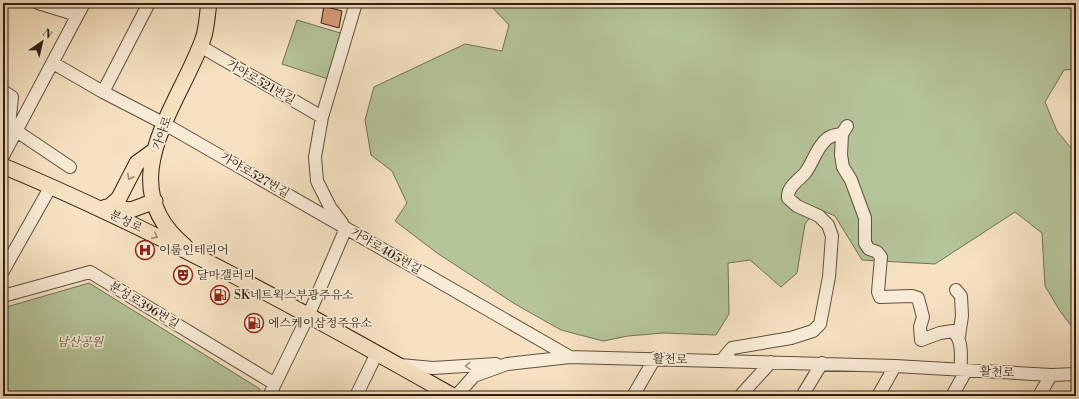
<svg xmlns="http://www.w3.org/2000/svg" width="1079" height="399" font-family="'Libre Bodoni','Noto Serif KR',serif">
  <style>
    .green { fill: #b5c499; stroke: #717255 }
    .building { fill: #d69978; stroke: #2d1f11 }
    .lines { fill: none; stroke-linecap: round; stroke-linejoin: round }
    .minor-casing { stroke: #5f503d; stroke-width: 14 }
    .major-casing { stroke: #2d1f11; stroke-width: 17 }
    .minor { stroke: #f9ecd7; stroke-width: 12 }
    .major { stroke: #f6e2c2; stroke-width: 15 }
    .oneway { stroke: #9c8a72 }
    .oneway2 { stroke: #9d907e }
    .labels { text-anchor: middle; stroke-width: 3.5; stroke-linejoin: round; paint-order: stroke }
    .street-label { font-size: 12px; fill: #2d1f11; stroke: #f9ecd7 }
    .poi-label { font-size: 12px; fill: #2d1f11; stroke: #f9ecd7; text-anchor: start }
    .park-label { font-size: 12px; font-style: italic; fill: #56513a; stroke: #f9ecd7 }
  </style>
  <rect width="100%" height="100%" fill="#f6e2c2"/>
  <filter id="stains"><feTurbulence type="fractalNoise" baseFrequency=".005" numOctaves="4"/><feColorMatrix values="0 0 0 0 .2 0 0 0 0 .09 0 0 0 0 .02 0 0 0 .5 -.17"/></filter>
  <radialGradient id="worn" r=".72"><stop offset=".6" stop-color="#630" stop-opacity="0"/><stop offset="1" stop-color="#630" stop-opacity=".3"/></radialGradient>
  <path class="green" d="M488,3H1076V69L1064,70L1045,102L1057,131L1076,154V332L1060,311L1045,286L1042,233L1015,212L935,264L862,260L835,216L817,208L805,224L797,273L781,287L750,260L728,263L729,314L716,335L663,333L628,336L603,341L561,330L515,304L437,253L395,221L407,203L392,171L371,155L365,120L374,87L465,44L502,51L509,25Z
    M297,20L347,35L334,81L282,64Z
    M89,283L260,389L257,396H3V308Z"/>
  <path class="building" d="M324,6L342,11L339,28L321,23Z"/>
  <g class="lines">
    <g class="minor-casing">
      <path id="minor" d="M38,3L77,15
        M200,46L322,117
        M53,63L103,92L163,123L570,357
        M3,91L12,97L9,126
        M103,92L149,3
        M3,122L70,167
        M847,126L842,134L841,155L843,167L851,180L865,218V243L869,249L877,252L881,257L878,292L880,297L912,296L918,298L923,317L920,327L921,340L940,333L953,331C964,342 960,357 961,370
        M3,156L84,3
        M342,223L330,207L317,181L315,157L322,117L356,3
        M3,271L51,186
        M956,290L961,296L962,316L959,336
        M3,296L90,272L275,384
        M721,361L732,348L791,338L813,331L820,324L829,277L832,236L828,225L819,216L797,206L788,198C787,187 798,181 805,173C812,164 815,152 823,143C828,136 834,135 842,134
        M400,365L433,368L496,364
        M269,396L309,314L346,228
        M356,396L377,353
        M456,396L474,376L507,364L570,357L895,366L1051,375L1076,374
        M633,396L655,358
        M740,396L771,362
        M802,396L822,363
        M878,396L895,366
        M952,396L966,371
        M1039,396L1051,375"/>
    </g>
    <g class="major-casing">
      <path id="major" d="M3,166C159,231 306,313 453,396
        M106,207L131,210L155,201
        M108,208L119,198L137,163L155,150
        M185,246C109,184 179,106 203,39C207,28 207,15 209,3"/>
    </g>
    <use href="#minor" class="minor"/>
    <use href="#major" class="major"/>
  </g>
  <defs><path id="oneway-chevron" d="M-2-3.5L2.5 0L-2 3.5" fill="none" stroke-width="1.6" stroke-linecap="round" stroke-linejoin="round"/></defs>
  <g class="oneway">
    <use href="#oneway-chevron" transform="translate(130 177) rotate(117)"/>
    <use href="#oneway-chevron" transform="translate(155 236) rotate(27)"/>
  </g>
  <use class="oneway2" href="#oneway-chevron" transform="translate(468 366) rotate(177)"/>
  <defs>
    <g id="hospital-ring" transform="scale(1)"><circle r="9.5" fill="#f9ecd7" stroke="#8f2418" stroke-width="1.5"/><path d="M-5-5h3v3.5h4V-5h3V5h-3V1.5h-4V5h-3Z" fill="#8f2418"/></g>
    <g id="theatre-ring" transform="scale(1)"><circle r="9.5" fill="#f9ecd7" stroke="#8f2418" stroke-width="1.5"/><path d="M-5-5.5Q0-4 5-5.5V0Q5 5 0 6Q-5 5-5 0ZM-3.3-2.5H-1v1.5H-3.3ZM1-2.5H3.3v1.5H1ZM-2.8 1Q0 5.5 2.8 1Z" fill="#8f2418"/></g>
    <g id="fuel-ring" transform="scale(1)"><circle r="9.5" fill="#f9ecd7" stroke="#8f2418" stroke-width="1.5"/><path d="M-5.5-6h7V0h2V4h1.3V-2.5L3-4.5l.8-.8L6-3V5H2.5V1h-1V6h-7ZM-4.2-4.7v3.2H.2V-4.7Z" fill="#8f2418"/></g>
  </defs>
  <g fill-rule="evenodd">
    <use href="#hospital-ring" x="145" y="250"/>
    <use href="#theatre-ring" x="183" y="275"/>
    <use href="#fuel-ring" x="220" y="295"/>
    <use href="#fuel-ring" x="254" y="323"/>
  </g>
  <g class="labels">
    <g class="street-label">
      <text transform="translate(261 82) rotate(30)" y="4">가야로521번길</text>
      <text transform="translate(162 133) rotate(-71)" y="4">가야로</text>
      <text transform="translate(255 175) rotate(30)" y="4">가야로527번길</text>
      <text transform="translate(126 221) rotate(26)" y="4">분성로</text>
      <text transform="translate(386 251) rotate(30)" y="4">가야로405번길</text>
      <text transform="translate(144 305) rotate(31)" y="4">분성로396번길</text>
      <text transform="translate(670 359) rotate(2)" y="4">활천로</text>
      <text transform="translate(997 372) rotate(3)" y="4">활천로</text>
    </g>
    <g class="poi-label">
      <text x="159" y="254">이룸인테리어</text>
      <text x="197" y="279">달마갤러리</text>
      <text x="234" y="299">SK네트윅스부광주유소</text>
      <text x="268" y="327">에스케이삼정주유소</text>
    </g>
    <g class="park-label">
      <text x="80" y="346">남산공원</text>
    </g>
  </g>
  <rect width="1079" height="399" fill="none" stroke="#f6e2c2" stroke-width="16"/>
  <rect x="4" y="4" width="1071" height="391" fill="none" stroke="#2d1f11" stroke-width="2"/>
  <rect x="8" y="8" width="1063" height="383" fill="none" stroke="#2d1f11"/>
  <g transform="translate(42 42) rotate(34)" stroke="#f9ecd7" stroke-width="3" paint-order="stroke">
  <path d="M0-3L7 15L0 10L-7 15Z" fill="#2d1f11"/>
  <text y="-6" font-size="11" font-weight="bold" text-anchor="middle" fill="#2d1f11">N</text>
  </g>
  <rect width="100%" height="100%" filter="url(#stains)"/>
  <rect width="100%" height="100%" fill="url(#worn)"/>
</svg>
